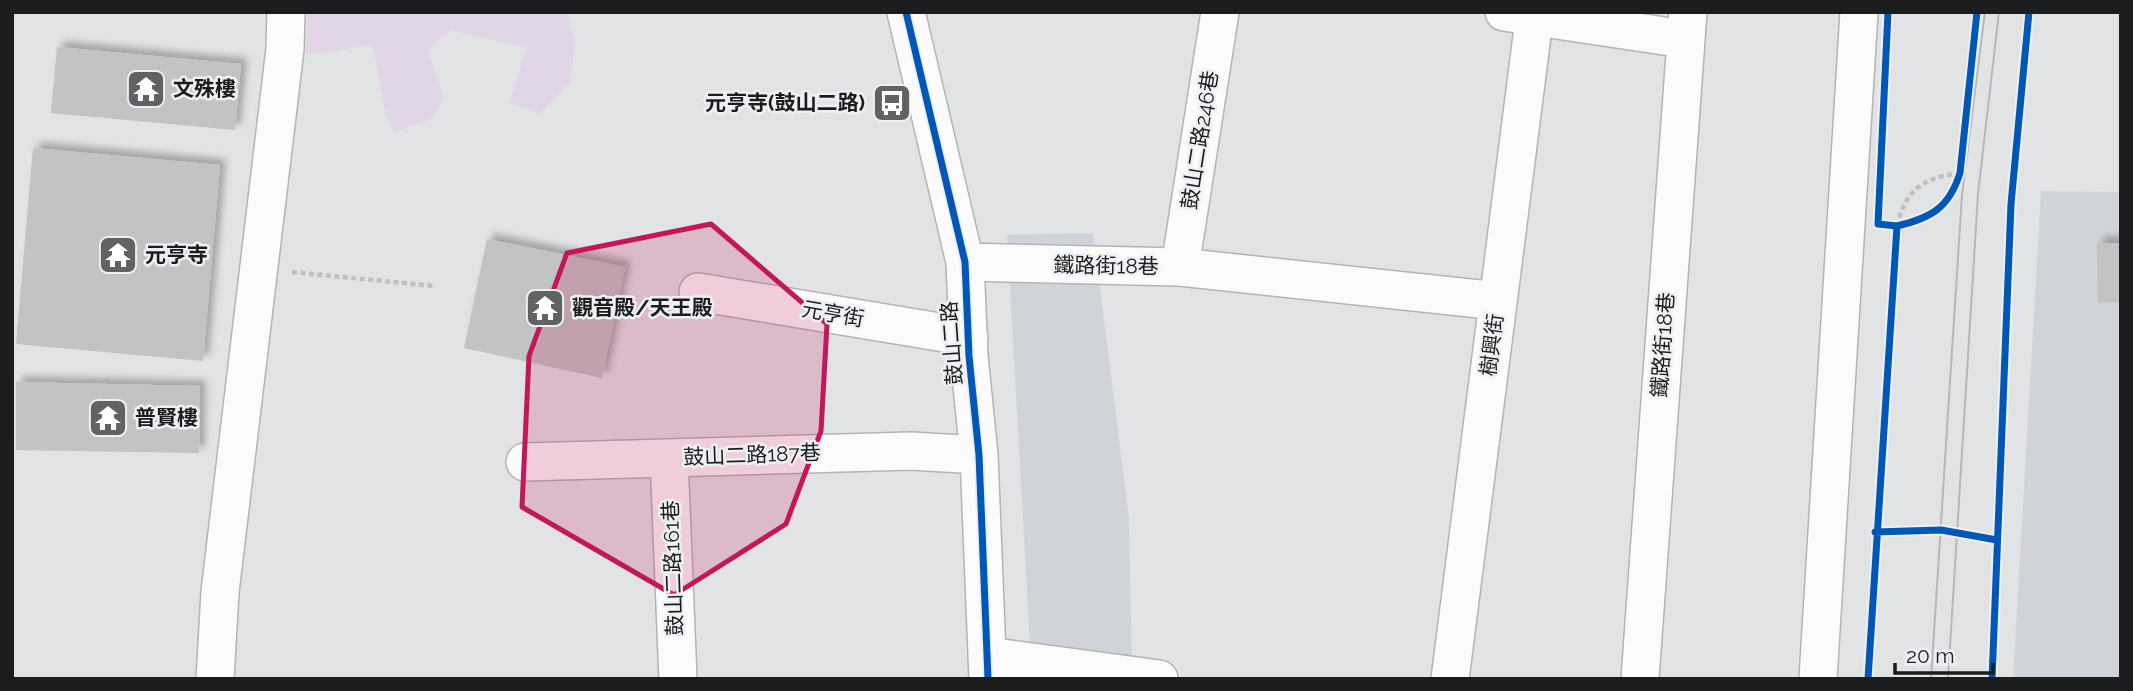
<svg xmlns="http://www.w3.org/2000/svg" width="2133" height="691" font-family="Raleway,'Noto Sans TC',sans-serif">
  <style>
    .built { fill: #d0d4da }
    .green { fill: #e1d6e5 }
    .building { fill: #c2c3c3; filter: url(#shadow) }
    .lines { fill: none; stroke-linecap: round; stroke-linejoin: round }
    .minor-casing { stroke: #b3b4b5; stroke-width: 40 }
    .path { stroke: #c1c1c2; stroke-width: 4.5; stroke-dasharray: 5 3.5; stroke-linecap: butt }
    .minor { stroke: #fbfbfb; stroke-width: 37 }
    .tram { stroke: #b8b8ba; stroke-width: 2 }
    .cycleway-casing { stroke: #eef0f3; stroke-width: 11 }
    .cycleway { stroke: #0057b8; stroke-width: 7 }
    .marked { fill: #c2185b; fill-opacity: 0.2; stroke: #c2185b; stroke-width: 5; stroke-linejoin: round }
    .labels { text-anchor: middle; stroke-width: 5; stroke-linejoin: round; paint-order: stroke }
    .poi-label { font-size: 21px; font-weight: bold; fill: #1b1c1d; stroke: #eef0f3; text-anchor: start }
    .street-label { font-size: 21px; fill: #1b1c1d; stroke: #eef0f3 }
  </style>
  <defs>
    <filter id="shadow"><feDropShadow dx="6" dy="-6" stdDeviation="3.5" flood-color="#0004"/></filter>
  </defs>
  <rect width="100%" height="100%" fill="#e2e3e5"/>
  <path class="built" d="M2041,191L2121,192V679H2013Z
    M1093,233L1129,519L1132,679H1032L1007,235Z"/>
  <path class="green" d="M308,12H567L575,43L570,83L540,114L510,103L526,48L450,30L428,51L444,98L431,119L394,132L385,111L373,45L306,55Z"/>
  <path class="building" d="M57,47L241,64L235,130L51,113Z
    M33,148L220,165L203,361L16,344Z
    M487,239L625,267L602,378L464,348Z
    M2097,243H2121V302L2098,303Z
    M16,382L200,386L199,453L16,450Z"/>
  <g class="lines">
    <g class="minor-casing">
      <path id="minor" d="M906,12L965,262L969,356L979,455L988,679
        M1504,12L1684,39
        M965,262L1180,267L1498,301
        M1180,267L1220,12
        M698,292L969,337
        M669,458L678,679
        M525,462L911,451L979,455
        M987,656L1159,679
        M215,679L220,592L285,49L286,12
        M1450,679L1535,12
        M1640,679L1688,12
        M1818,679L1859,12"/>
    </g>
    <path class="path" d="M1897,226C1906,189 1923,178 1960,173
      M292,272L434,286"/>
    <use href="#minor" class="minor"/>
    <path class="tram" d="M1931,679L1962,195L1985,12
      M1948,679L1978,194L1999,12"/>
    <g class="cycleway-casing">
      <path id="cycleway" d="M906,12L965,262L969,356L979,455L988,679
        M1897,226C1931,218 1949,208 1960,173L1977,12
        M1875,532L1941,530L1997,540
        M1868,679L1897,226L1878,224L1888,12
        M1992,679L2011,204L2029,12"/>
    </g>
    <use href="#cycleway" class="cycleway"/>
  </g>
  <path class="marked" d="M711,224L827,324L821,431L786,524L674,595L522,507L529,356L567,253Z"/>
  <defs>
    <g id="temple-square" transform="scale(2.0125)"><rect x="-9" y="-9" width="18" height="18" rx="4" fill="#616263" stroke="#eef0f3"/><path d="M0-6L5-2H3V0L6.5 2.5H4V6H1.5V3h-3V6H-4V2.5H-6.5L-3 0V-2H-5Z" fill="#fff"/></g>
    <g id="bus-square" transform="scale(2.0125)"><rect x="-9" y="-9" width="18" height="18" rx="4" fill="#616263" stroke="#eef0f3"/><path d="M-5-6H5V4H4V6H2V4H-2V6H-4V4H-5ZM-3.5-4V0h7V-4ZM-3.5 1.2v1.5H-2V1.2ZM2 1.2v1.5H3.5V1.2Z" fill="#fff"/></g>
  </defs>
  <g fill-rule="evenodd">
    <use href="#temple-square" x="146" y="89"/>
    <use href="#bus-square" x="892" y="103"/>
    <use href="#temple-square" x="118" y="255"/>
    <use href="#temple-square" x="545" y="308"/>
    <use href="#temple-square" x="108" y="418"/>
  </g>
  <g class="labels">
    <g class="poi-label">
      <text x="173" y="96">文殊樓</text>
      <text x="865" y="110" text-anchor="end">元亨寺(鼓山二路)</text>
      <text x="145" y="262">元亨寺</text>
      <text x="572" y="315">觀音殿/天王殿</text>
      <text x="135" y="425">普賢樓</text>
    </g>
    <g class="street-label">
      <text transform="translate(1200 140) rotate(-81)" y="7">鼓山二路246巷</text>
      <text transform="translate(1106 266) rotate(1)" y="7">鐵路街18巷</text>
      <text transform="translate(833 314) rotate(10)" y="7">元亨街</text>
      <text transform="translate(952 343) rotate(-94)" y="7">鼓山二路</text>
      <text transform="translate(1492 345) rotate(-83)" y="7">樹興街</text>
      <text transform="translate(1663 345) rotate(-86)" y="7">鐵路街18巷</text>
      <text transform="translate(752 455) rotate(-2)" y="7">鼓山二路187巷</text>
      <text transform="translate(673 568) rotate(-92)" y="7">鼓山二路161巷</text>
    </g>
  </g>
  <rect width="2133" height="691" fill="none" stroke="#1b1c1d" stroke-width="28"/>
  <path d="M1895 663v10h98v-10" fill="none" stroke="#1b1c1d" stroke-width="3.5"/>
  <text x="1906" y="663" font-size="21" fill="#1b1c1d" stroke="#eef0f3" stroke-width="5" paint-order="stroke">20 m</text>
</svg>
